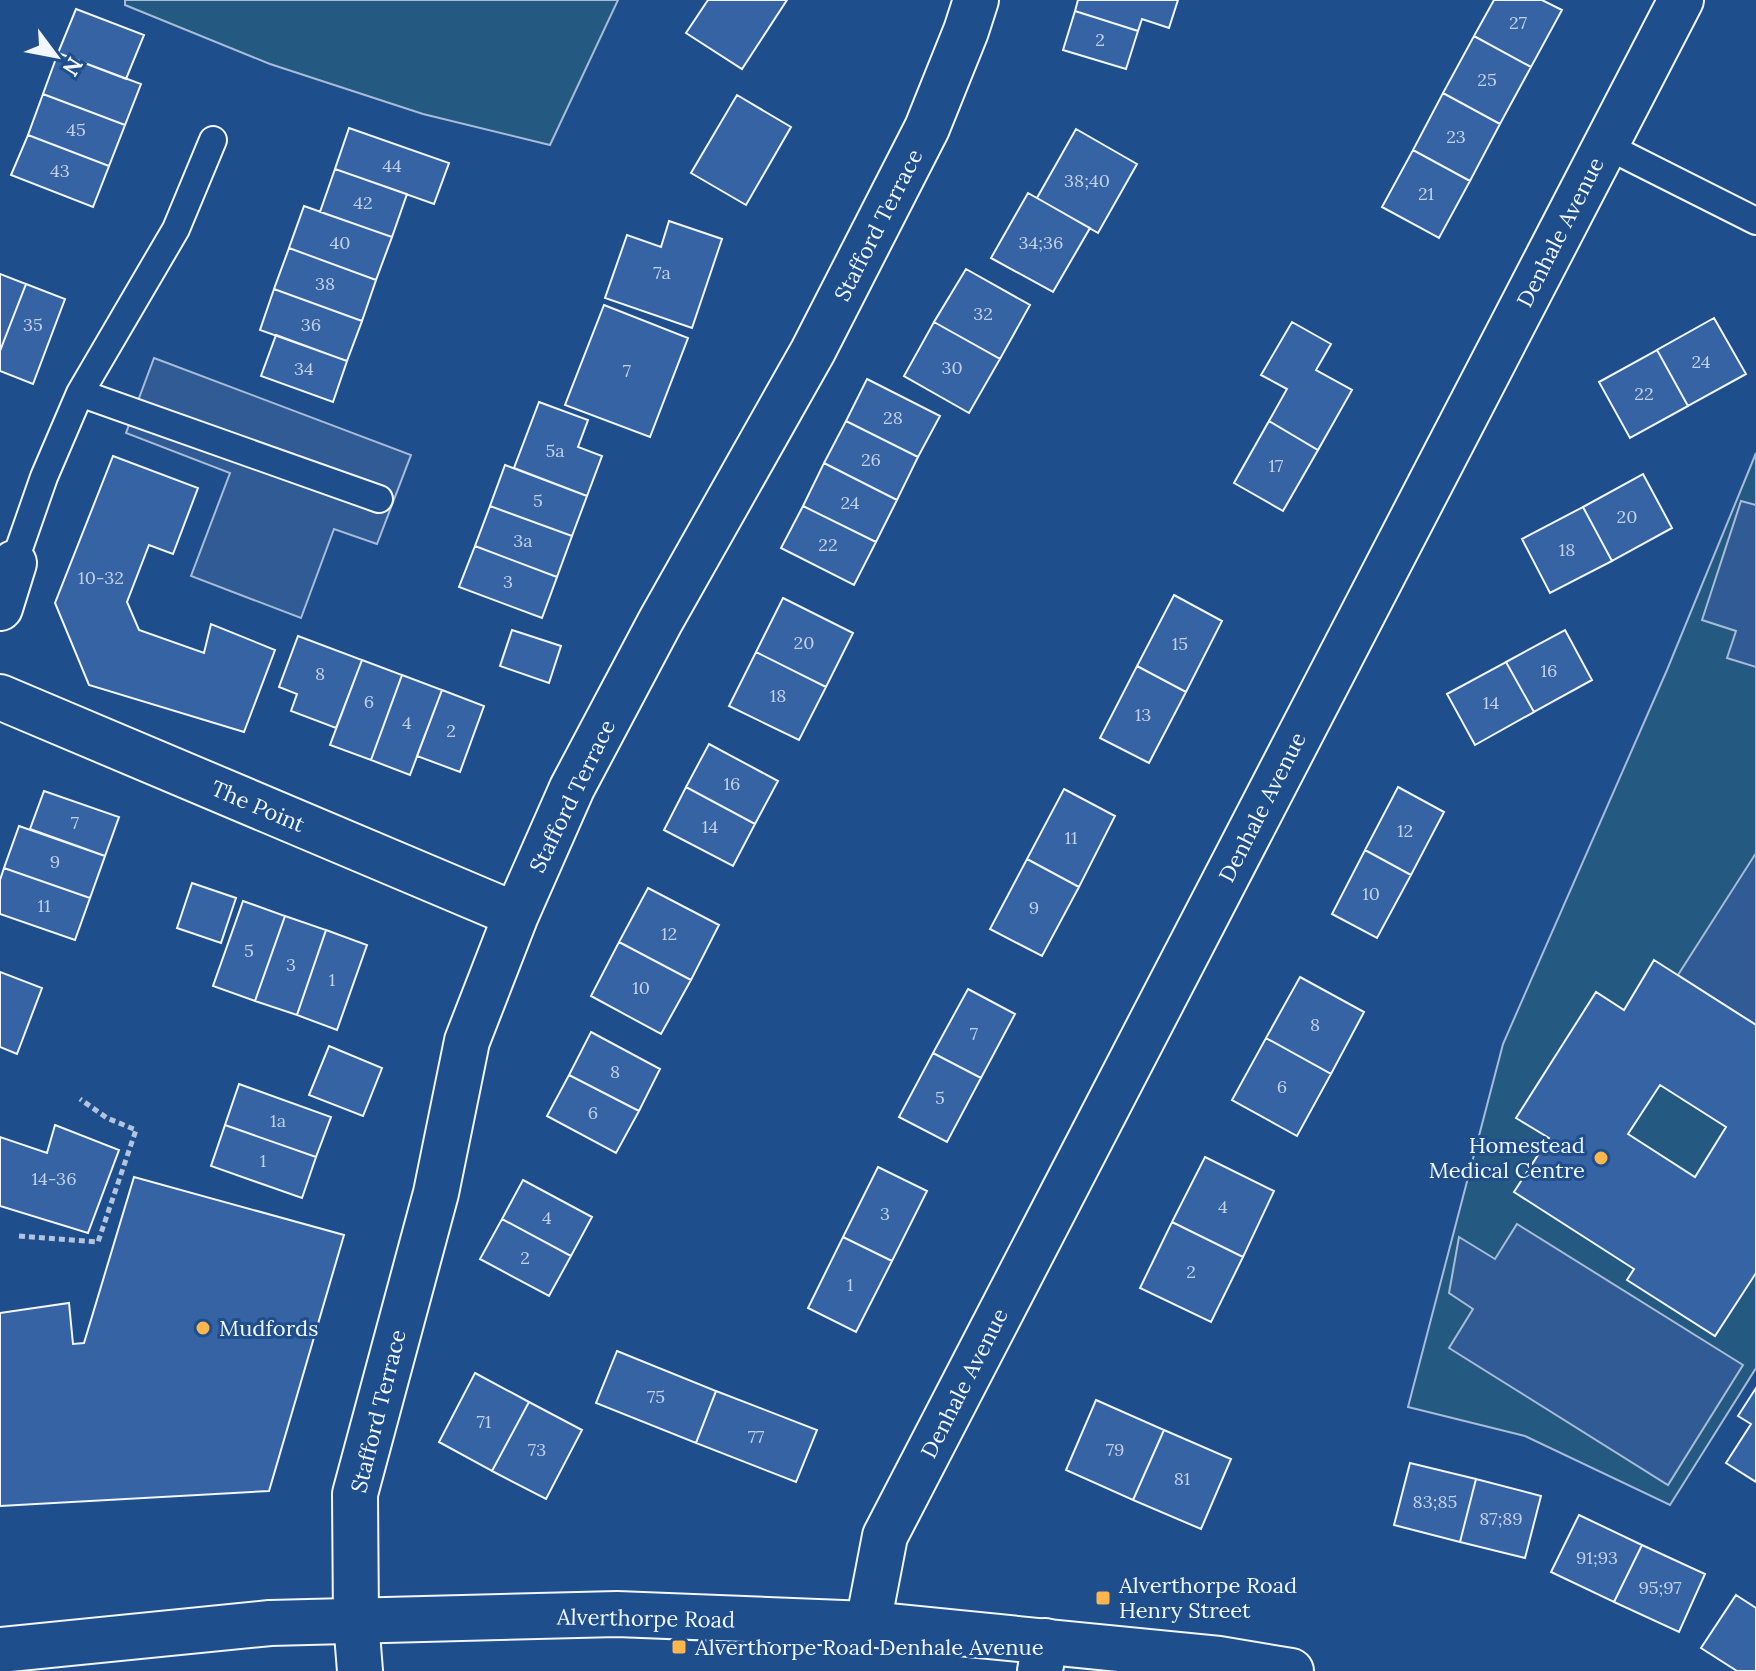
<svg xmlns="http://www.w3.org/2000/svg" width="1756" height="1671" font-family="Lora,serif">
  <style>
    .green { fill: #245a82; stroke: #a8bbd7; stroke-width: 2 }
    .parking { fill: #305b95; stroke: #a8bbd7; stroke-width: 2 }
    .building { fill: #3563a3; stroke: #f2f6ff; stroke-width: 2; fill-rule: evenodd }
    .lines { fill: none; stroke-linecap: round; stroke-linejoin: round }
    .lane-casing { stroke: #f2f6ff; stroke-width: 30 }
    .street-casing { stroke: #f2f6ff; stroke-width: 48 }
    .secondary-casing { stroke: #f2f6ff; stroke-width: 48 }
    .path { stroke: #b3c4dc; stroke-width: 5; stroke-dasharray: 6 4; stroke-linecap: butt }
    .lane { stroke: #1f4e8c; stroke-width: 26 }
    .street { stroke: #1f4e8c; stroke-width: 44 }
    .secondary { stroke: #1f4e8c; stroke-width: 44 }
    .poi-dot { fill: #ffb74d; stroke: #1f4e8c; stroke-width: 3 }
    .labels { text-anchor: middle; stroke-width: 6; stroke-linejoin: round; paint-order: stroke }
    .number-label { font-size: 18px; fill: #c3d1e8 }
    .street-label { font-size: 22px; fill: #f2f6ff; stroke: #1f4e8c }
    .poi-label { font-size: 22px; fill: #f2f6ff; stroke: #1f4e8c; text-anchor: start }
  </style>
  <rect width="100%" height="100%" fill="#1f4e8c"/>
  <path class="green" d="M125,0H618L550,145L423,114L270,64L125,5Z
    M1756,453V1368L1670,1505L1525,1436L1408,1407L1503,1044L1667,670Z"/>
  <path class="parking" d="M154,358L411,455L377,544L334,529L301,618L191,576L230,473L126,433Z
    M1741,501L1756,505V667L1727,658L1736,631L1702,620Z
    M1756,853V1025L1678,975Z
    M1517,1224L1743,1365L1668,1485L1449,1348L1473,1309L1449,1293L1459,1237L1495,1259Z"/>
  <path class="building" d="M708,0H787L742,69L686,33Z
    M1078,0H1178L1169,28L1142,19L1138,31L1075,11Z
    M1494,0H1542L1562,10L1531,67L1474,36Z
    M76,9L144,35L126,79L58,53Z
    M1075,11L1138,31L1126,69L1063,50Z
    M1474,36L1531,67L1500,124L1443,93Z
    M58,53L141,84L125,125L43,94Z
    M1443,93L1500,124L1470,181L1413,150Z
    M43,94L125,125L109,166L28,135Z
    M737,95L791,127L746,205L691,173Z
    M349,128L449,163L434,204L335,169Z
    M1076,129L1137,164L1098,233L1037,198Z
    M28,135L109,166L93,207L11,175Z
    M1413,150L1470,181L1439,238L1382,207Z
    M335,169L407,194L392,237L320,212Z
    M1028,193L1090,228L1053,292L991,258Z
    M304,206L392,237L376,280L289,248Z
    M669,221L722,239L692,328L605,298L627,235L661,247Z
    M289,248L376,280L362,321L274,289Z
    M966,269L1030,305L1000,359L934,322Z
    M0,274L26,284L0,351Z
    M26,284L65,299L33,384L0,371V351Z
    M274,289L362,321L347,361L260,330Z
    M604,305L688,338L650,437L565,405Z
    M1714,318L1746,374L1688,406L1657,350Z
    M934,322L1000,359L969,413L904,376Z
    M1292,322L1331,344L1316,370L1352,390L1318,450L1269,421L1287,389L1261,375Z
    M276,335L347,361L333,402L261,376Z
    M1657,350L1688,406L1630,438L1599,382Z
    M867,379L940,416L918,457L846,421Z
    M539,402L588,420L578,447L602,456L587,496L514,468Z
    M846,421L918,457L897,500L824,463Z
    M1269,421L1318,450L1283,511L1234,483Z
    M113,456L198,488L173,554L149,545L127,602L139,630L204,653L211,624L275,650L244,732L89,685L55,603Z
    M824,463L897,500L876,542L803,506Z
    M505,465L587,496L572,536L490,506Z
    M1643,474L1672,528L1612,561L1583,507Z
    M490,506L572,536L557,577L475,546Z
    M803,506L876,542L854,585L781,548Z
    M1583,507L1612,561L1550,593L1522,539Z
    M475,546L557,577L542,618L459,587Z
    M1174,595L1222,621L1186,692L1137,666Z
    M783,598L853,633L826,687L756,652Z
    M512,630L561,646L549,683L500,666Z
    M1565,630L1592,680L1534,712L1506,662Z
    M298,636L362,660L336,728L291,711L297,694L279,687Z
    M756,652L826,687L799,740L729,706Z
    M362,660L402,675L371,760L330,745Z
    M1506,662L1534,712L1475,745L1447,694Z
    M1137,666L1186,692L1149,763L1100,738Z
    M402,675L442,690L410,775L371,760Z
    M442,690L484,706L460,772L417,756Z
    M709,744L778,781L755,824L686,787Z
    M686,787L755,824L733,866L664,830Z
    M1398,787L1444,812L1411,875L1365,850Z
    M1064,789L1115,816L1079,887L1027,859Z
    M44,791L119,817L105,856L30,829Z
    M19,826L105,856L90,898L4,868Z
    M1365,850L1411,875L1377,938L1332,914Z
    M1027,859L1079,887L1042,956L990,929Z
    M4,868L90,898L75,940L0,914V880Z
    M192,883L236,898L221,943L177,928Z
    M648,888L719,925L691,980L619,942Z
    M243,901L285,916L255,1001L213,986Z
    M285,916L326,930L297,1015L255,1001Z
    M326,930L367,945L337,1030L297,1015Z
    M619,942L691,980L661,1034L591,996Z
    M1654,960L1756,1025V1273L1715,1336L1627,1280L1634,1269L1514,1192L1549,1138L1516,1118L1596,992L1624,1010ZM1660,1085L1726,1127L1695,1177L1628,1134Z
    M0,972L42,988L17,1054L0,1047Z
    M1300,977L1364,1012L1331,1074L1266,1038Z
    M968,989L1015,1014L981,1078L933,1053Z
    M591,1032L660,1069L639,1111L569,1075Z
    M1266,1038L1331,1074L1297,1136L1232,1100Z
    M329,1046L382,1068L363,1116L309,1095Z
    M933,1053L981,1078L947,1142L899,1117Z
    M569,1075L639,1111L616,1153L547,1116Z
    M239,1084L331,1117L316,1157L225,1125Z
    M55,1125L119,1150L88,1233L0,1206V1137L47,1153Z
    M225,1125L316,1157L302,1198L211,1166Z
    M1205,1157L1274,1191L1243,1257L1172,1222Z
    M878,1167L927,1191L892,1261L843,1237Z
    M134,1177L344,1235L269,1491L0,1506V1313L69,1303L73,1344L84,1343Z
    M523,1180L592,1217L571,1256L502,1219Z
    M502,1219L571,1256L549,1296L480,1259Z
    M1172,1222L1243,1257L1211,1322L1140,1288Z
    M843,1237L892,1261L856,1332L808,1308Z
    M617,1351L716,1391L696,1443L596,1403Z
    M475,1373L529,1402L492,1471L439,1442Z
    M1756,1388V1482L1726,1463L1751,1424L1738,1416Z
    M716,1391L817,1430L796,1482L696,1443Z
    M1096,1400L1164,1430L1133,1500L1066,1470Z
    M529,1402L582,1430L546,1499L492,1471Z
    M1164,1430L1231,1459L1201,1529L1133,1500Z
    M1410,1463L1476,1479L1460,1542L1394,1525Z
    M1476,1479L1541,1496L1525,1558L1460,1542Z
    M1579,1515L1642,1545L1614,1602L1551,1572Z
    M1642,1545L1705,1574L1679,1632L1614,1602Z
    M1736,1595L1756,1608V1671H1737L1701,1648Z"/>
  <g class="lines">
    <g class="lane-casing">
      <path id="lane" d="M1605,145L1756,221
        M80,393L379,499
        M14,563L44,477L80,393L176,229L213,140"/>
    </g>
    <g class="street-casing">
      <path id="street" d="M0,608L14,563
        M0,697L516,915
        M868,1624L885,1536L1681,0
        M360,1671L356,1621L355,1494L436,1193L467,1041L516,915L572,788L660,622L813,351L927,128L966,31L976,0
        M1040,1671L1045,1641"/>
    </g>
    <g class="secondary-casing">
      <path id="secondary" d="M0,1650L270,1623L617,1614L868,1624L1219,1659L1291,1671"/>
    </g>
    <path class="path" d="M19,1236L98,1242L136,1130L107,1118L80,1099"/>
    <use href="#lane" class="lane"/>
    <use href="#street" class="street"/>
    <use href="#secondary" class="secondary"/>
  </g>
  <g class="poi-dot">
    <circle cx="1601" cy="1158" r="8"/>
    <circle cx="203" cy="1328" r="8"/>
    <rect x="1095" y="1590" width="16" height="16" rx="4"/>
    <rect x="671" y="1639" width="16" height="16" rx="4"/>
  </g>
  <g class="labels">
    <g class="number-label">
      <text x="1518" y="29">27</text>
      <text x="1100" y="46">2</text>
      <text x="1487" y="86">25</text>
      <text x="76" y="136">45</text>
      <text x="1456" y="143">23</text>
      <text x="392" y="172">44</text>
      <text x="60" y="177">43</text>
      <text x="1087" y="187">38;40</text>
      <text x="1426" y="200">21</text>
      <text x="363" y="209">42</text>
      <text x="340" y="249">40</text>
      <text x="1041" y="249">34;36</text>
      <text x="662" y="279">7a</text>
      <text x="325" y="290">38</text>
      <text x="983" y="320">32</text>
      <text x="33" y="331">35</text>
      <text x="311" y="331">36</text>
      <text x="1701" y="368">24</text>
      <text x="952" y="374">30</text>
      <text x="304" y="375">34</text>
      <text x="627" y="377">7</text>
      <text x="1644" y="400">22</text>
      <text x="893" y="424">28</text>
      <text x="555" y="457">5a</text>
      <text x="871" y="466">26</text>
      <text x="1276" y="472">17</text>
      <text x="538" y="507">5</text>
      <text x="850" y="509">24</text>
      <text x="1627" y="523">20</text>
      <text x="523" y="547">3a</text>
      <text x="828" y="551">22</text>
      <text x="1567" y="556">18</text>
      <text x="101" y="584">10-32</text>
      <text x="508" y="588">3</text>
      <text x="804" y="649">20</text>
      <text x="1180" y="650">15</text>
      <text x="1549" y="677">16</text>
      <text x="320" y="680">8</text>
      <text x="778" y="702">18</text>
      <text x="369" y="708">6</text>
      <text x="1491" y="709">14</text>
      <text x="1143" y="721">13</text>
      <text x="407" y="729">4</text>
      <text x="451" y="737">2</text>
      <text x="732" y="790">16</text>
      <text x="75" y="829">7</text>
      <text x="710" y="833">14</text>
      <text x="1405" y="837">12</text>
      <text x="1071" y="844">11</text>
      <text x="55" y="868">9</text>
      <text x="1371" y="900">10</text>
      <text x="44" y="912">11</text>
      <text x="1034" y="914">9</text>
      <text x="669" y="940">12</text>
      <text x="249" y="957">5</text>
      <text x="291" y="971">3</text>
      <text x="332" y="986">1</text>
      <text x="641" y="994">10</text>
      <text x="1315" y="1031">8</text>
      <text x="974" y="1040">7</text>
      <text x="615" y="1078">8</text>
      <text x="1282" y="1093">6</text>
      <text x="940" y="1104">5</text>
      <text x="593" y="1119">6</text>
      <text x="278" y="1127">1a</text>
      <text x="263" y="1167">1</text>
      <text x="54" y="1185">14-36</text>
      <text x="1223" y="1213">4</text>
      <text x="885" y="1220">3</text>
      <text x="547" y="1224">4</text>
      <text x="525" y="1264">2</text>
      <text x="1191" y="1278">2</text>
      <text x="850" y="1291">1</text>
      <text x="656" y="1403">75</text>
      <text x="484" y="1428">71</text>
      <text x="756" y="1443">77</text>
      <text x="537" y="1456">73</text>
      <text x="1115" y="1456">79</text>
      <text x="1182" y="1485">81</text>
      <text x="1435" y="1508">83;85</text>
      <text x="1501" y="1525">87;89</text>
      <text x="1597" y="1564">91;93</text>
      <text x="1660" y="1594">95;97</text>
    </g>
    <g class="street-label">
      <text transform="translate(878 225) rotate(-63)" y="8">Stafford Terrace</text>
      <text transform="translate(1560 232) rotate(-63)" y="8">Denhale Avenue</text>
      <text transform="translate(572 796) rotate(-64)" y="8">Stafford Terrace</text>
      <text transform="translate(258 806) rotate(23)" y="8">The Point</text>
      <text transform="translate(1262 807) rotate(-63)" y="8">Denhale Avenue</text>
      <text transform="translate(964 1383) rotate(-63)" y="8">Denhale Avenue</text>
      <text transform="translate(378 1411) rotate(-76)" y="8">Stafford Terrace</text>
      <text transform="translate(646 1618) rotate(1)" y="8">Alverthorpe Road</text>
    </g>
    <g class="poi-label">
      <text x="1585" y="1153" text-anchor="end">Homestead<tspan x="1585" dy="25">Medical Centre</tspan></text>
      <text x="219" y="1336">Mudfords</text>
      <text x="1119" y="1593">Alverthorpe Road<tspan x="1119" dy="25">Henry Street</tspan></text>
      <text x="695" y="1655">Alverthorpe Road Denhale Avenue</text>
    </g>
  </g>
  <g transform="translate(56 56) rotate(122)" stroke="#1f4e8c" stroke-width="6" paint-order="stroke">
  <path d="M0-6L14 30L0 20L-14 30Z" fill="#f2f6ff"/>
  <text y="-12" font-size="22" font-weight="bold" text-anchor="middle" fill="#f2f6ff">N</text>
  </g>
</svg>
